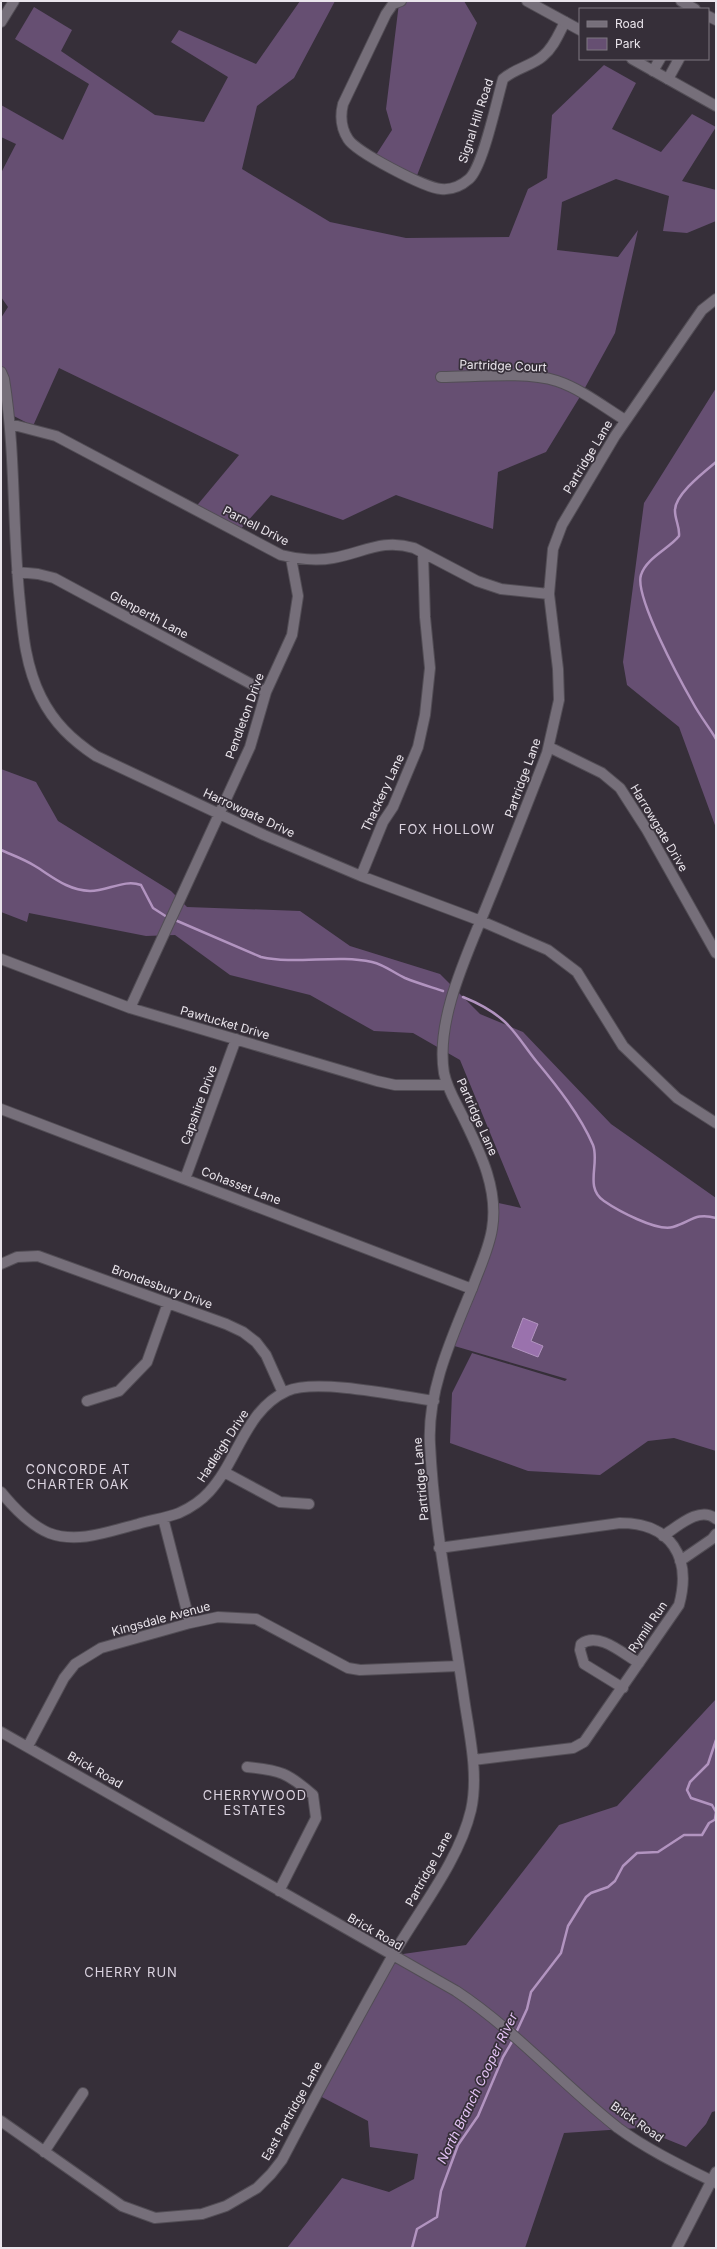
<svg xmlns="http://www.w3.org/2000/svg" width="717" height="2249" font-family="Inter,sans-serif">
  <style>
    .green { fill: #664f72 }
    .water { fill: #9a72ad; stroke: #b294c0 }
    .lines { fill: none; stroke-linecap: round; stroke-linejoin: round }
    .stream { stroke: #b294c0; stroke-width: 2.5 }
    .minor-casing { stroke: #524d55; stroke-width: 12 }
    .tertiary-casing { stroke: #524d55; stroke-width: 12 }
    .minor { stroke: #766f7a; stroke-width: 10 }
    .tertiary { stroke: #766f7a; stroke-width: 10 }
    .labels { text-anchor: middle; stroke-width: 3.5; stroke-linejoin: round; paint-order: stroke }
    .street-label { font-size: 12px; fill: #eae5ec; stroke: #362f39 }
    .neighbourhood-label { font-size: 13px; letter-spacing: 1px; fill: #dad2df; stroke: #362f39 }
    .water-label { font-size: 13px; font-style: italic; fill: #e5c4f6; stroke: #362f39 }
  </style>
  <rect width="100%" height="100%" fill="#362f39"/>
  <path class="green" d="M300,1H335L294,78L257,106L242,169L330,222L406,238L509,237L528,189L547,178L552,115L604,65L636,83L612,129L661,152L692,114L716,127L682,181L716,190V221L687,233L663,231L669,196L616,179L562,202L557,250L618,257L638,230L615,333L581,395L546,452L498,472L493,529L396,495L343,520L271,495L237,533L194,509L239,455L59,368L33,426L10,414L1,384V318L8,307L1,297V173L16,144L1,137V105L63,140L89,84L15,39L34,7L72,30L61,51L155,115L204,122L228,77L171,42L179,30L256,64Z
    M393,1H464L477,23L414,183L374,158L392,130L386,109L399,3Z
    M716,388V828L679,727L627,685L623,662L644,503Z
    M1,769L36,782L58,821L171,891L187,907L300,911L350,946L440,974L480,1014L523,1032L611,1124L716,1198V1451L674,1438L648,1441L600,1475L528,1471L450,1443L452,1393L472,1353L565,1381L567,1379L451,1345L486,1253L494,1202L521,1208L460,1060L413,1033L374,1031L310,995L230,975L175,935L146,936L29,913L27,922L1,912Z
    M716,1699V2111L712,2112L706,2124L686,2147L639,2128L564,2133L525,2248H287L342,2178L389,2192L414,2179L418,2154L370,2147L368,2121L316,2094L396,1955L466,1945L559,1825L617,1806Z"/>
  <path class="water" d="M523,1318L538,1324L531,1341L543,1346L538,1357L512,1347Z"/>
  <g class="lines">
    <path class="stream" d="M716,462C704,472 674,495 675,511C675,520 680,527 679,536C670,548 646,558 641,575C634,596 681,682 693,703C700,716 709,727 716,739
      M1,850C12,855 24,859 35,866C53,877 67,890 90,891C108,891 124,879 141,885L153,908L167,917
      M175,920L261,957C296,965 336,954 372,962C385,965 394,973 405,978C417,983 431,987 443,991
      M463,997C478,1003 492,1010 505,1022C517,1033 526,1049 537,1062C557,1086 580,1115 593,1145C600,1163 584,1188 604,1201C617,1210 657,1232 673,1227C691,1222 695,1212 716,1218
      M715,1819L716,1812L712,1805L691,1798L687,1790L690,1782L708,1764L716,1740
      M515,2035L527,2009L531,1992L561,1953L568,1926L586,1897L591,1893L608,1887L615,1881L623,1866L637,1853L658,1852L684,1835H702L709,1823L716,1819
      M412,2248L417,2229L437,2217L441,2191L458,2145L478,2116L503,2057L513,2040"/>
    <g class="minor-casing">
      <path id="minor" d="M401,1L393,4L386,14L343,104C340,116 341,128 348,139C356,152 425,188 441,189C451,190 461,186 469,179C483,167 497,99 503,79C515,68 532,66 543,56C554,47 559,33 565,22
        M681,1L695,9
        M708,16L716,20
        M653,71L660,59
        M668,79L679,59
        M1,372L4,379C16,453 12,528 20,603C23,635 26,667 41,697C54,723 72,740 96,756L264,835L361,876L481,921L548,950L577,972L623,1046L677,1098L716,1123
        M441,377C474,377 525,371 557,381C581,389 604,407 625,420
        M10,424L56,436L281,555C296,559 317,561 333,558C363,553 382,538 414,548L477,581L501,589L549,594
        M17,572L38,574L54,578L266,692
        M549,747L602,773L620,788L647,830L716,953
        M361,876L383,822L393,807L418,747L425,715L430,668L425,617L423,553
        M1,959L130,1008L377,1081L395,1085H447
        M130,1008L250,747L266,692L292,635L298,596L291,558
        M1,1109L472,1289
        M185,1179L236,1039
        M1,1264L17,1257L38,1256L226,1324L243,1332L256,1342L266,1355L283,1393
        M87,1401L119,1391L147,1362L168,1303
        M224,1472L280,1502L309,1504
        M1,1492C14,1508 30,1525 49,1533C78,1544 110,1531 138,1524C151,1520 166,1518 179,1513C190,1508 201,1501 209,1492C238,1461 245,1410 287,1391C317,1378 400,1396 434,1401
        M163,1518L190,1623
        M663,1536C677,1527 700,1505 716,1519
        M439,1548L620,1523C671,1523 692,1557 679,1605L584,1742L573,1748L473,1760
        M680,1561L712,1539L716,1534
        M623,1688L584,1664L580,1650L581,1644C599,1631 623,1654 639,1663
        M1,1732L456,1991C515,2030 562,2084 618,2128C648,2150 682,2166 716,2183
        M28,1746L64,1678L75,1664L101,1648L190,1623L218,1617L256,1619L348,1668L360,1670L459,1666
        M247,1767C280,1770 288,1773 313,1795L316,1818L279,1891
        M1,2121L122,2206L155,2218L202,2214L226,2206L257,2188L271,2174L282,2160C318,2091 355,2023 393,1955C419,1910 459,1861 471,1810C479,1774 469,1733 464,1698C452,1613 434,1530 430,1444C427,1390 453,1335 473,1286C480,1267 489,1248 492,1229C499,1188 479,1150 462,1115C455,1101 447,1088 444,1073C435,1018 469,951 489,900C509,851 528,802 547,753L559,700L558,669L549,594L553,549L562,525L615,436L686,333L702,310L716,299
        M44,2152L83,2093
        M677,2248L716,2172"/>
    </g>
    <g class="tertiary-casing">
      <path id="tertiary" d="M527,1L580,30
        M1,22L14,1
        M632,59L716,106"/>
    </g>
    <use href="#minor" class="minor"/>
    <use href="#tertiary" class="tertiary"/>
  </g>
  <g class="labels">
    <g class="street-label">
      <text transform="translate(476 121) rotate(-72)" y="4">Signal Hill Road</text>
      <text transform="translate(503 366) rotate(2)" y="4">Partridge Court</text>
      <text transform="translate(588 457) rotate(-59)" y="4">Partridge Lane</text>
      <text transform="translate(256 526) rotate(27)" y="4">Parnell Drive</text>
      <text transform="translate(149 615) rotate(28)" y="4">Glenperth Lane</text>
      <text transform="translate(245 716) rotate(-70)" y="4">Pendleton Drive</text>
      <text transform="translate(523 778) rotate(-70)" y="4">Partridge Lane</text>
      <text transform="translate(383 793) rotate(-65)" y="4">Thackery Lane</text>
      <text transform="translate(249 813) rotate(25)" y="4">Harrowgate Drive</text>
      <text transform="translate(659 828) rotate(59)" y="4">Harrowgate Drive</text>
      <text transform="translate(225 1023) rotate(16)" y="4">Pawtucket Drive</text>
      <text transform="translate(199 1105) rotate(-70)" y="4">Capshire Drive</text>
      <text transform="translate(477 1117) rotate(66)" y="4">Partridge Lane</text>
      <text transform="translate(241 1186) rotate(21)" y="4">Cohasset Lane</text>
      <text transform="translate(162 1287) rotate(20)" y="4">Brondesbury Drive</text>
      <text transform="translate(223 1446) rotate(-57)" y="4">Hadleigh Drive</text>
      <text transform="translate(421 1479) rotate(-95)" y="4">Partridge Lane</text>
      <text transform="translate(161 1619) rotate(-15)" y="4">Kingsdale Avenue</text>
      <text transform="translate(648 1627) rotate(-56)" y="4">Rymill Run</text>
      <text transform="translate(95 1770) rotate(30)" y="4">Brick Road</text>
      <text transform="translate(429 1869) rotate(-61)" y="4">Partridge Lane</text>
      <text transform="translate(375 1932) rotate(30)" y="4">Brick Road</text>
      <text transform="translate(292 2111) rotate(-61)" y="4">East Partridge Lane</text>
      <text transform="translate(637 2122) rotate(35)" y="4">Brick Road</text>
    </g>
    <g class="neighbourhood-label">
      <text x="447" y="834">FOX HOLLOW</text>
      <text x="78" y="1474">CONCORDE AT<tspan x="78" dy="15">CHARTER OAK</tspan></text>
      <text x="255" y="1800">CHERRYWOOD<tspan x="255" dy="15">ESTATES</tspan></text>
      <text x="131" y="1977">CHERRY RUN</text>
    </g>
    <g class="water-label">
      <text transform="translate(477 2088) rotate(-64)" y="5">North Branch Cooper River</text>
    </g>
  </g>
  <rect width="717" height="2249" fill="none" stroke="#eae5ec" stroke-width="4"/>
  <rect x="579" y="8" width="130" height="52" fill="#362f39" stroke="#7e7881"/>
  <rect x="587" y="21" width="20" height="6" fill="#766f7a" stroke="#7e7881"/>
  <text x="615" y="28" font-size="12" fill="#eae5ec">Road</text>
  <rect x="587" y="38" width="20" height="12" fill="#664f72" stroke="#7e7881"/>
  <text x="615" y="48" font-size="12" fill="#eae5ec">Park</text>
</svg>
